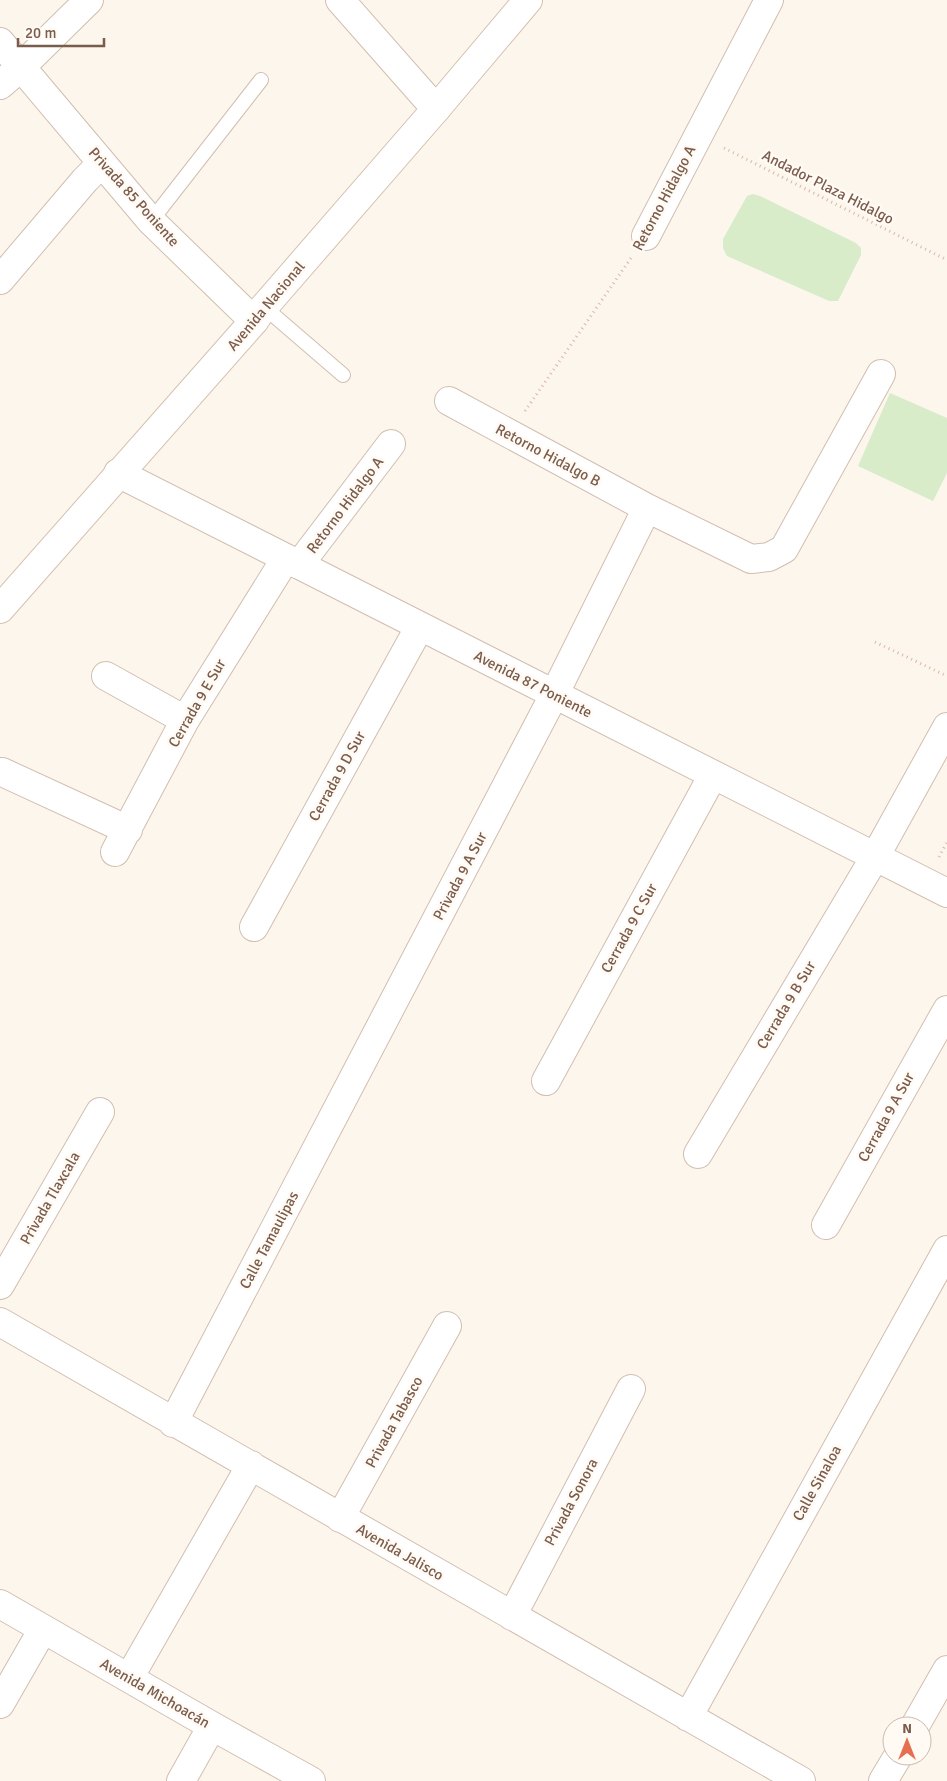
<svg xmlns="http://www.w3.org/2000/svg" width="947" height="1781" font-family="Signika,sans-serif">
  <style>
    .green { fill: #d8ecc9 }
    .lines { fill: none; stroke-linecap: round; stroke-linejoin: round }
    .service-casing { stroke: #d1beb0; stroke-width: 16 }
    .minor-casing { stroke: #d1beb0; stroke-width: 30 }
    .secondary-casing { stroke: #d6c0b0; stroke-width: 30 }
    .path { stroke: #d9b8a5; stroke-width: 3; stroke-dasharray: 1 4; stroke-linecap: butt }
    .service { stroke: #fff; stroke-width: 14 }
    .minor { stroke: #fff; stroke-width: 28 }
    .secondary { stroke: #fff; stroke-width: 28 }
    .labels { text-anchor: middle; stroke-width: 5; stroke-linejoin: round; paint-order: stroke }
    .street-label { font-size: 15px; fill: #7a5c4d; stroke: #fffaf3 }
  </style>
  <rect width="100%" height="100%" fill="#fdf6ec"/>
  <path class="green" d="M753,194L760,196L856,243L861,248V255L838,301H829L727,256L723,248V239L747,196Z
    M890,393L947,418V473L933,501L858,466Z"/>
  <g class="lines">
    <g class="service-casing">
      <path id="service" d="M151,221L261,80
        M264,307L343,375"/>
    </g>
    <g class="minor-casing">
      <path id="minor" d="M340,0L436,109
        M0,42L151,221L254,321
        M0,85L21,67L89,0
        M646,236L769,0
        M0,280L85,180L102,163
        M449,401L647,508L751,559L769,557L784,549L881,374
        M118,473L947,893
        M299,565L391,444
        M106,676L185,720
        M2,772L128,830
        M115,852L185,720L286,558
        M254,927L420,626
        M546,1081L713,775
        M698,1154L875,857L947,727
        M826,1225L947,1010
        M0,1285L100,1112
        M0,1322L801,1781
        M173,1423L554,695L647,508
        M340,1518L447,1326
        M0,1604L212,1726L311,1781
        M512,1616L631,1389
        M129,1678L251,1465
        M0,1704L43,1629
        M688,1717L947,1250
        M915,1726L947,1670
        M181,1781L212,1726
        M883,1781L898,1756"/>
    </g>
    <g class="secondary-casing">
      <path id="secondary" d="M0,609L254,321L264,307L436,109L528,0"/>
    </g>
    <path class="path" d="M724,148L947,260
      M525,411L631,258
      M875,642L947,676
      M939,857L947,842"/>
    <use href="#service" class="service"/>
    <use href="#minor" class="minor"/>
    <use href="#secondary" class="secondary"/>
  </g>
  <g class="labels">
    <g class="street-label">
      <text transform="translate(828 187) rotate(27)" y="5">Andador Plaza Hidalgo</text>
      <text transform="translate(134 197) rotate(48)" y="5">Privada 85 Poniente</text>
      <text transform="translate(664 198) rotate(-62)" y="5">Retorno Hidalgo A</text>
      <text transform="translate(266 306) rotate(-50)" y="5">Avenida Nacional</text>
      <text transform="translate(548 455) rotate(28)" y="5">Retorno Hidalgo B</text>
      <text transform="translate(345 505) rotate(-53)" y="5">Retorno Hidalgo A</text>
      <text transform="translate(533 684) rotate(27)" y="5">Avenida 87 Poniente</text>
      <text transform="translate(197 703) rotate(-60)" y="5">Cerrada 9 E Sur</text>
      <text transform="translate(337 776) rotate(-61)" y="5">Cerrada 9 D Sur</text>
      <text transform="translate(460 876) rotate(-62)" y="5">Privada 9 A Sur</text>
      <text transform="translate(629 928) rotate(-61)" y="5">Cerrada 9 C Sur</text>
      <text transform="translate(786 1005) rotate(-59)" y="5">Cerrada 9 B Sur</text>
      <text transform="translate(886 1117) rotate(-61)" y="5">Cerrada 9 A Sur</text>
      <text transform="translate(50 1198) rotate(-60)" y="5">Privada Tlaxcala</text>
      <text transform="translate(269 1240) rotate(-62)" y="5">Calle Tamaulipas</text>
      <text transform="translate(394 1422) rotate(-61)" y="5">Privada Tabasco</text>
      <text transform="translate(817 1483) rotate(-61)" y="5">Calle Sinaloa</text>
      <text transform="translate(571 1502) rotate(-62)" y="5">Privada Sonora</text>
      <text transform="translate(400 1552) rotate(30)" y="5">Avenida Jalisco</text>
      <text transform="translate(155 1693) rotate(30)" y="5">Avenida Michoacán</text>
    </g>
  </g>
  <g transform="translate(907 1741)"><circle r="24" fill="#fffaf3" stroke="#cabbb1"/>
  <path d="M0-4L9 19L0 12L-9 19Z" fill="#e76f51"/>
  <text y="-8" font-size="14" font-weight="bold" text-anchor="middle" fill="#7a5c4d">N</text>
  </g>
  <path d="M18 38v8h86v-8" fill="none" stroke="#7a5c4d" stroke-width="2.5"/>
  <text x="25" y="38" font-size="15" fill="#7a5c4d" stroke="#fffaf3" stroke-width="4" paint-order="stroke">20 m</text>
</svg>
